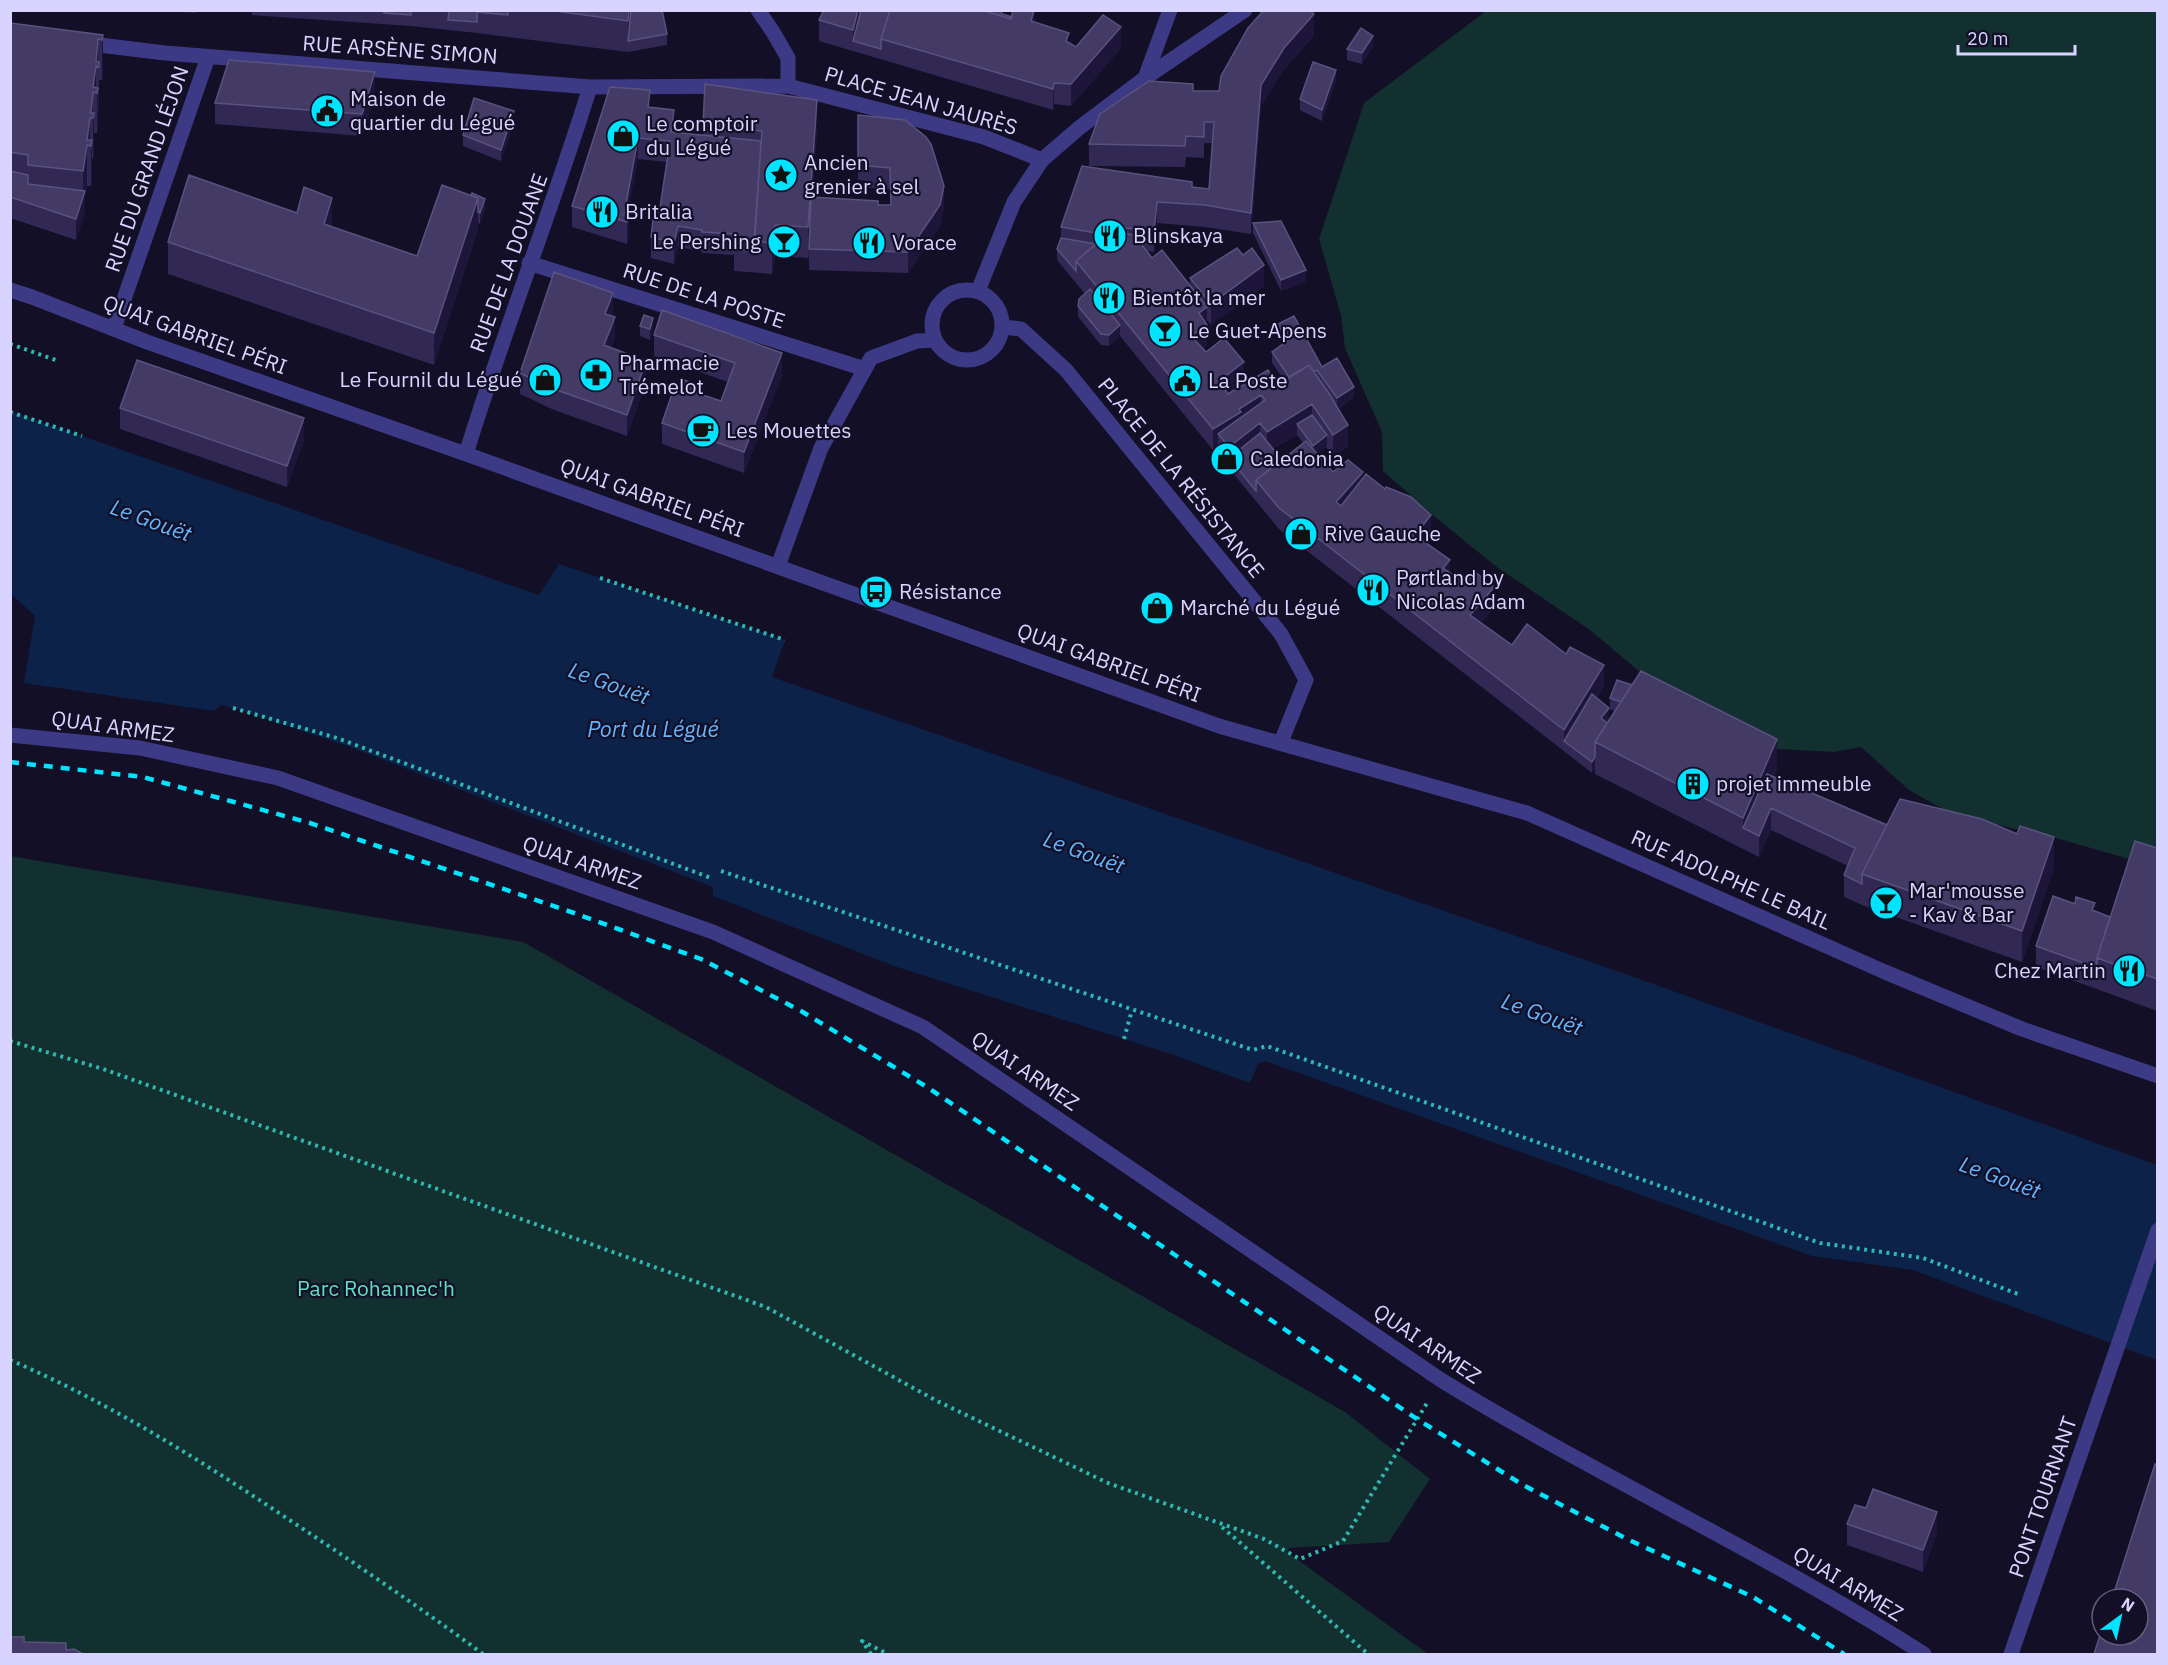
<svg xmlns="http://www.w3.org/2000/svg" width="2168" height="1665" font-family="'IBM Plex Sans',sans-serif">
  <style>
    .green { fill: #12302f }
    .water { fill: #0c2248 }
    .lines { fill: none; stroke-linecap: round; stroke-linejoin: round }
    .path { stroke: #2fb8b0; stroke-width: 4; stroke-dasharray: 3 4.5; stroke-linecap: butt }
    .minor { stroke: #3d3a85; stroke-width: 15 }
    .rail { stroke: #00e5ff; stroke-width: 4.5; stroke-dasharray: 9 8; stroke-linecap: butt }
    .wall { fill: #312854; fill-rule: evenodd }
    .shaded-wall { fill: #1d163a }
    .building { fill: #433a66; stroke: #5a527e; stroke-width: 1.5 }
    .labels { text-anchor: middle; stroke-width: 4.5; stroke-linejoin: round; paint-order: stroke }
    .street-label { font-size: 21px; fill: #d9d4ff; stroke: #130f26 }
    .poi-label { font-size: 21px; fill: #d9d4ff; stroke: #130f26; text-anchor: start }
    .park-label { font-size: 21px; fill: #5fe0c0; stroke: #130f26 }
    .water-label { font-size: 22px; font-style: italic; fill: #62b6ff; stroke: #130f26 }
  </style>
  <rect width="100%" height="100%" fill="#130f26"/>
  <path class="green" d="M1486,11H2157V867L2049,836L1955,816L1909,790L1861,747L1834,752L1776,749L1647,678L1590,630L1498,568L1435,517L1383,471L1382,432L1345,348L1341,315L1319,239L1364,103Z
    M10,856L523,942L1345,1412L1430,1479L1389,1542L1289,1548L1287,1552L1428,1654H11Z"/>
  <path class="water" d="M10,411L539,595L559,564L785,640L772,677L1634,977L2157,1165V1360L1913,1270L1812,1256L1265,1061L1258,1064L1250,1083L1168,1053L897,967L713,896V887L345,745L233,708L221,705L214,711L24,683L35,616L11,594Z"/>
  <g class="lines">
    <path class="path" d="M10,344L56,360
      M10,412L82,436
      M600,578L785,640
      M233,708L337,738L711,878
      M721,871L1253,1050L1267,1046L1820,1243L1923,1258L2018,1294
      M1124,1039L1132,1010
      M10,1041L103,1069L766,1307L937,1401L1108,1483L1264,1539L1300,1559L1343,1541L1427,1403
      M10,1360C106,1401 195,1457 282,1515C350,1560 418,1606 483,1654
      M1222,1527L1368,1654
      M871,1654L862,1641L888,1654"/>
    <path class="minor" d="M758,10L773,32L788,58V86
      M83,43L165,53L590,87L788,86L984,137L1042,160
      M1145,78L1170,10
      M529,263L865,369
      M932 325a35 35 0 1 1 70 0a35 35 0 1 1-70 0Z
      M10,290L32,297L147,342L466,454L1219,726L1527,813L1885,972L2022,1029L2158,1076
      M978,291L1014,202L1042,160L1079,128L1145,78L1245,10
      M1003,327L1021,329L1066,370L1281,634L1306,680L1281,742
      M114,328L208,57
      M466,454C504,330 552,210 590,87
      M778,566L821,448L871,358L917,341L935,340
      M10,735L140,748L278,778L713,932L923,1027L1441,1380C1599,1477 1768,1554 1924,1654
      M2011,1654L2158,1230"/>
    <path class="rail" d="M10,762L143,777L310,823L574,913L701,959L801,1011L927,1087L1417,1419L1523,1485L1629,1540L1753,1597L1844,1654"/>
  </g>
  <path class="wall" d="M148,10H196V13Z
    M252,10H662L667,34V45L628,52L477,33L411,26L252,15Z
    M1035,10V22L1076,47L1121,48L1071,106L1054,104L1053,110L819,41V20L1002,14L1012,17Z
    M10,23L103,35V75L102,80H99L98,129L97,133H94V153L93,159H92V181L91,186H87L85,195V212L76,240L10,218Z
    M1314,36L1284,69L1261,106L1251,234L1205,227L1157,223L1154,252L1146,251L1152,258L1190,285V278L1264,286L1211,325L1207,320V346L1203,349L1244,384L1236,389L1278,385L1284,380L1272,363V352L1283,344L1278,335V324L1354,397L1338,409L1348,447L1333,456L1326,447L1317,454L1333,472L1363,479L1431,537L1426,543L1450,573L1494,608L1481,623L1512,645L1604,686L1597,698L1609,719L1607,722V723L1615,711L1610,709V698L1777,770L1774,776L1887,825L2054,868L2022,962L1862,905L1844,897V875L1848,866L1771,830L1759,857L1595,774V768L1592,773L1279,529L1218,455V447L1213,450L1120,336L1109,346L1101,345L1078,317V306L1085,294L1057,260V249L1061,238V227L1192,187L1209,189L1212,143H1204V158L1186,157L1185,167L1089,166V144L1193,91H1219ZM1297,435L1303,443L1282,460L1273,449Z
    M1373,47L1362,64L1347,60V49Z
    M1336,80L1322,121L1300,110V99Z
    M375,93L362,136L215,124V103Z
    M650,107L674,133L703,135V125L817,131L812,197L878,205H890V189L869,188V181L858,180V115L944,207L940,226L908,273L809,270V256L808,258L775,256L772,274L734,271V255L702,253V251L678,247L674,264L651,258V237L658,221L667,162L638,159L627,215L629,237L627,244L572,227V206Z
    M514,122L501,161L463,146V135Z
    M442,185L485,209L480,224L478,223V229L434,365L168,274V242L332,227L417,256Z
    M1253,223L1306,281L1281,291L1253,233Z
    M613,314L615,338L611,348L646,382L627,436L554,410L520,394V373Z
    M640,326L653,329L650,340L640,336Z
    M654,335L782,375L744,473L662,444V423L721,401L728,382L654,356Z
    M120,408L304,440L287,487L120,429Z
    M2157,848V1011L2036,967V946L2095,911L2110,917Z
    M1866,1508L1937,1533L1923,1572L1847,1545V1524Z"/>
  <path class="shaded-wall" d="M629,10H633L628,41V21Z
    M858,10H864L853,41V51V30Z
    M1034,10H1035V29L1031,21Z
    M1314,14V36L1284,69L1261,106L1251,234V213L1261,85L1284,48Z
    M1121,27V48L1071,106V84Z
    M103,35V75L102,80V40Z
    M1373,36V47L1362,64V53Z
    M98,39V67L96,66Z
    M96,66V92H93V118L91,113Z
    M1336,70V80L1322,121V110Z
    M375,72V93L362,136V114Z
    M1054,83V104L1053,110V89Z
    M98,88V129L97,133V93Z
    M817,100V131L808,258V227Z
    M674,110V131L671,154V132Z
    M514,111V122L501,161V150Z
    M94,113V153L93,159V118Z
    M90,118V145L87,140Z
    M638,138V159L626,222L624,215Z
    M92,140V181L91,186V146Z
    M87,145V186L85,195V212L76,240V219L83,198V171Z
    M944,186V207L940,226L908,273V252Z
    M332,198V229L324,224Z
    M478,198V229L434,365V333Z
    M485,199V209L480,224V213Z
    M1157,202V223L1154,252V231Z
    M629,216V237L627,244V222Z
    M775,225V256L772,274V243Z
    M678,226V247L674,264V243Z
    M1264,265V286L1211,325V304Z
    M1306,270V281L1281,291V280Z
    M613,293V314L605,335V314Z
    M1207,307V346L1191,357V336L1199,313Z
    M615,317V338L604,367V345Z
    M653,318V329L650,340V329Z
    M1120,325V336L1109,346V335Z
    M782,353V375L744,473V452Z
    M646,361V382L627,436V415Z
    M1244,362V384L1219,402V381Z
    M1354,387V397L1337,409V398Z
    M1261,395V417L1218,434V447L1213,450V429L1239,409Z
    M1312,404V426L1297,424V435L1267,453V432Z
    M304,418V440L287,487V466Z
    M1260,423V444L1229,458V447Z
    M1348,425V447L1333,456V435Z
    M1327,435V446L1313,457V446Z
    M1363,472V493L1336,523V502Z
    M1431,515V537L1415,556V535Z
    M1450,560V581L1443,568Z
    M1494,587V608L1470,636V615Z
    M1604,665V686L1569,744L1564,741V730Z
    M1609,708V719L1601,729V718Z
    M1777,739V770L1751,831L1743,828V818Z
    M1595,757V768L1592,773V762Z
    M1771,808V830L1759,857V836Z
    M2054,837V868L2022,962V931Z
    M1937,1512V1533L1923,1572V1550Z"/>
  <path class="building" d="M384,10H411V15L384,13Z
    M449,10H477V22L448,20Z
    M477,10H508V15L477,12Z
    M548,10H629L628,21Z
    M631,10H662L667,34L628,41Z
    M824,10H858L853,30L819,20Z
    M861,10H890L881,39V49L853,41Z
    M890,10H982L1011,19L1013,10H1034L1031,21L1069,33L1066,41L1076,47L1103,15L1121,27L1071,84L1054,83L1053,89L881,39Z
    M982,10H1001L1002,14L1012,17L1011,19Z
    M1264,10H1308L1314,14L1284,48L1261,85L1251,213L1205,205L1157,202L1154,231L1117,227L1112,231L1134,235L1152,258L1162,250L1207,307L1199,313L1207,325L1191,336L1206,352L1224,338L1244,362L1219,381L1228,394L1268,370L1278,385L1309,365L1328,392L1348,425L1333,435L1312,404L1267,432L1260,423L1229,447L1218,434L1265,400L1261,395L1239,409L1241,412L1213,429L1076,261L1107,235L1061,227L1082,166L1192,182V187L1209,189L1214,122H1204V137L1186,136L1185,146L1089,144L1100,114L1149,81L1193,84V91H1219L1221,76L1248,28Z
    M10,23L103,35L102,40L98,39L96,61L99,62V67L96,66L93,87L98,88L97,93L93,92L91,113H94L93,118H90L87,140H92L91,146L87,145L83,171L28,165V155L10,152Z
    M1361,28L1373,36L1362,53L1347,49Z
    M229,60L375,72L362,114L215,103Z
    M1313,62L1336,70L1322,110L1300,99Z
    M705,84L817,100L808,227L775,225L772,243L754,241L762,131L703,125Z
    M610,87L650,90L648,107L674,110L671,132L761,141L754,251L734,250V234L702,232V230L678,226L674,243L651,237L653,220L658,221L670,141L638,138L624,215L629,216L627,222L572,206Z
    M474,98L514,111L501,150L463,135Z
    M858,115L905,120L926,137L931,144L944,186L940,205L908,252L809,249L811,197L878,201V205H891L890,168L869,166V160L858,158Z
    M10,171L28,175V184L85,191L76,219L10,197Z
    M189,175L297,213L304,187L332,198L324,224L417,256L442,185L478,198L434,333L168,242Z
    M472,193L485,199L480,213L478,212V198L471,195Z
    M1281,221L1306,270L1281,280L1253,223Z
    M1061,238L1096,244L1076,261V271L1057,249Z
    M1237,248L1243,255L1252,248L1264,265L1211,304L1190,278Z
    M554,272L613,293L605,314L615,317L604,345L646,361L627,415L554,389L520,373Z
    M1090,289L1120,325L1109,335L1101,334L1078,306L1079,299Z
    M662,310L782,353L744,452L662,423L675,385L679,386L681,379L699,385L697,393L721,401L735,363L654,335Z
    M644,315L653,318L650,329L640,326Z
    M1294,316L1322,367L1337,358L1354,387L1337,398L1317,370L1314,372L1309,365L1289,377L1272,352L1287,341L1278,324Z
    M137,360L304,418L287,466L120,408Z
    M1312,415L1327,435L1313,446L1297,424Z
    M1260,433L1282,460L1256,480V491L1229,458Z
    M1306,441L1333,472L1348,460L1363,472L1336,502L1341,506L1366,474L1385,489L1386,487L1411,497L1431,515L1415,535L1450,560L1443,568L1465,583L1474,571L1494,587L1470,615L1512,645L1527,624L1566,654L1570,647L1604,665L1564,730L1279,508L1256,480Z
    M1641,671L1777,739L1743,818L1595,742Z
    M1617,680L1632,685L1621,702L1610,698Z
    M1592,694L1609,708L1601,718L1607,723L1595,742V757L1592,762L1564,741Z
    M1767,774L1887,825L1862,874V884L1844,875L1855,848L1771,808L1759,836L1743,828Z
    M1900,799L1982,819L2017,834L2020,826L2054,837L2022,931L1862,874Z
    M2135,841L2157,848V979L2097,958Z
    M2053,896L2075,904L2076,897L2095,903L2092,910L2110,917L2097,958V968L2036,946Z
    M2155,1464H2157V1654H2094L2102,1629V1635H2138V1599H2112Z
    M1873,1489L1937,1512L1923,1550L1847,1524L1855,1505L1866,1508Z
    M10,1637H24V1642L66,1643V1650L74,1649L83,1654H10Z"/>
  <defs>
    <g id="civic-disc" transform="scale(1.725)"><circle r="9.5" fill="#00e5ff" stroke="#130f26"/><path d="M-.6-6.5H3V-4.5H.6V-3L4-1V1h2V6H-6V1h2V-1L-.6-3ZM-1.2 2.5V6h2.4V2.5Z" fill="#111"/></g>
    <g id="shop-disc" transform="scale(1.725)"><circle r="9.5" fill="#00e5ff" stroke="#130f26"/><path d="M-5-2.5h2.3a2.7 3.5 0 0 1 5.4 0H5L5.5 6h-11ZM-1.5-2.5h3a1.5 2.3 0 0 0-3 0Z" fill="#111"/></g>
    <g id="sight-disc" transform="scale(1.725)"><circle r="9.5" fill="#00e5ff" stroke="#130f26"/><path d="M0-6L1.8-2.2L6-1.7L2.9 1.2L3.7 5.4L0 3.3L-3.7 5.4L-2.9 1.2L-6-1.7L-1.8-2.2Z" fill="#111"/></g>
    <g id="restaurant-disc" transform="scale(1.725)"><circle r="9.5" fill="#00e5ff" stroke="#130f26"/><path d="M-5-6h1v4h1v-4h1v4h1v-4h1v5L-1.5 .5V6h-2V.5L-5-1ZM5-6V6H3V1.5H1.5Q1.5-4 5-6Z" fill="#111"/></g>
    <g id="bar-disc" transform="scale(1.725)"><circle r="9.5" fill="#00e5ff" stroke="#130f26"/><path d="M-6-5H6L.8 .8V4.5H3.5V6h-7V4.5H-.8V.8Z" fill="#111"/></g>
    <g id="pharmacy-disc" transform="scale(1.725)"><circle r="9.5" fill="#00e5ff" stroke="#130f26"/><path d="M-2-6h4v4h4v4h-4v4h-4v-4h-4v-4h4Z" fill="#111"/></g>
    <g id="cafe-disc" transform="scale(1.725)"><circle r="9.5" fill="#00e5ff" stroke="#130f26"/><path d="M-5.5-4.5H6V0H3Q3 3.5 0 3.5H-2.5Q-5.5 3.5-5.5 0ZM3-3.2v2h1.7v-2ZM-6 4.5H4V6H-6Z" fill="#111"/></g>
    <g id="bus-disc" transform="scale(1.725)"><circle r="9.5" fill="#00e5ff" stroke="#130f26"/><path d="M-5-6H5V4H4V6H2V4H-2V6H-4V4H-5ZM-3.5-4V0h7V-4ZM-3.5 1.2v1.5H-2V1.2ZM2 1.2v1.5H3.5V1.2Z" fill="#111"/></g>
    <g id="building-disc" transform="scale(1.725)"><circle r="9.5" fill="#00e5ff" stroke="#130f26"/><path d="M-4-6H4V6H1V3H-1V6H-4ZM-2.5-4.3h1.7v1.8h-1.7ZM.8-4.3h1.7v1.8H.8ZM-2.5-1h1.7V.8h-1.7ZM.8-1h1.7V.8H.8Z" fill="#111"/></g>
  </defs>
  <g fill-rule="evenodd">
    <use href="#civic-disc" x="327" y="111"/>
    <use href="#shop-disc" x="623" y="136"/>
    <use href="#sight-disc" x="781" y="175"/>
    <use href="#restaurant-disc" x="602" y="212"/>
    <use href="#restaurant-disc" x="1110" y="236"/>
    <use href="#bar-disc" x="784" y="242"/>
    <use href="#restaurant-disc" x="869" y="243"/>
    <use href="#restaurant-disc" x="1109" y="298"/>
    <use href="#bar-disc" x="1165" y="331"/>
    <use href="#pharmacy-disc" x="596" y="375"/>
    <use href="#shop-disc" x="545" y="380"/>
    <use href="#civic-disc" x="1185" y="381"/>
    <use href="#cafe-disc" x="703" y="431"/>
    <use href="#shop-disc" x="1227" y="459"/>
    <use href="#shop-disc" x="1301" y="534"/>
    <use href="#restaurant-disc" x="1373" y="590"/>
    <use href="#bus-disc" x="876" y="592"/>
    <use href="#shop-disc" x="1157" y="608"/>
    <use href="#building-disc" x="1693" y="784"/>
    <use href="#bar-disc" x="1886" y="903"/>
    <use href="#restaurant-disc" x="2129" y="971"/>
  </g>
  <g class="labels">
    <g class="street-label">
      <text transform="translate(400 50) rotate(4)" y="7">RUE ARSÈNE SIMON</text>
      <text transform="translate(921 101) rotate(16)" y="7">PLACE JEAN JAURÈS</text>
      <text transform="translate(147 169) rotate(-71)" y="7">RUE DU GRAND LÉJON</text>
      <text transform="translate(509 263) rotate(-70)" y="7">RUE DE LA DOUANE</text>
      <text transform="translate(704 296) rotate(18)" y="7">RUE DE LA POSTE</text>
      <text transform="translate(195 335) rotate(20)" y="7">QUAI GABRIEL PÉRI</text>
      <text transform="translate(1181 478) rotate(51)" y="7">PLACE DE LA RÉSISTANCE</text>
      <text transform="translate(652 498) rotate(20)" y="7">QUAI GABRIEL PÉRI</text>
      <text transform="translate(1109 663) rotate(20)" y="7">QUAI GABRIEL PÉRI</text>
      <text transform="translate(113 727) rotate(8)" y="7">QUAI ARMEZ</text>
      <text transform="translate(582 863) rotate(19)" y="7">QUAI ARMEZ</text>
      <text transform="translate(1731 880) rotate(24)" y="7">RUE ADOLPHE LE BAIL</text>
      <text transform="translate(1025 1071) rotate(34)" y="7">QUAI ARMEZ</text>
      <text transform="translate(1427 1344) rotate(34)" y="7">QUAI ARMEZ</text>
      <text transform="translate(2043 1497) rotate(-71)" y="7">PONT TOURNANT</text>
      <text transform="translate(1848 1584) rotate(31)" y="7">QUAI ARMEZ</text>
    </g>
    <g class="poi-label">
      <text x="350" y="106">Maison de<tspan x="350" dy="24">quartier du Légué</tspan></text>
      <text x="646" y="131">Le comptoir<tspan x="646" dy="24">du Légué</tspan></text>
      <text x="804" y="170">Ancien<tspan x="804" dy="24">grenier à sel</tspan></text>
      <text x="625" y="219">Britalia</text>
      <text x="1133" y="243">Blinskaya</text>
      <text x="761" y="249" text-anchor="end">Le Pershing</text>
      <text x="892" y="250">Vorace</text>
      <text x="1132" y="305">Bientôt la mer</text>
      <text x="1188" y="338">Le Guet-Apens</text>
      <text x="619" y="370">Pharmacie<tspan x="619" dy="24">Trémelot</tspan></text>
      <text x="522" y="387" text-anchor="end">Le Fournil du Légué</text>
      <text x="1208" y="388">La Poste</text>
      <text x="726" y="438">Les Mouettes</text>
      <text x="1250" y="466">Caledonia</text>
      <text x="1324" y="541">Rive Gauche</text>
      <text x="1396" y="585">Pørtland by<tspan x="1396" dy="24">Nicolas Adam</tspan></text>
      <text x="899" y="599">Résistance</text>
      <text x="1180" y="615">Marché du Légué</text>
      <text x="1716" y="791">projet immeuble</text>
      <text x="1909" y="898">Mar'mousse<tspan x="1909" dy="24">- Kav &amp; Bar</tspan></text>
      <text x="2106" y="978" text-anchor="end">Chez Martin</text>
    </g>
    <g class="park-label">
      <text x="376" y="1296">Parc Rohannec'h</text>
    </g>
    <g class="water-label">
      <text transform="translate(151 520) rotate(20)" y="8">Le Gouët</text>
      <text transform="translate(609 683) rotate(20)" y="8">Le Gouët</text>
      <text x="653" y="737">Port du Légué</text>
      <text transform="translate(1084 852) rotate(20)" y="8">Le Gouët</text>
      <text transform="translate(1542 1014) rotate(20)" y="8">Le Gouët</text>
      <text transform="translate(2000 1177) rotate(20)" y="8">Le Gouët</text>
    </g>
  </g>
  <rect width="2168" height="1665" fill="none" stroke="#d9d4ff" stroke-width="24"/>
  <g transform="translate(2120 1617) rotate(33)"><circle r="28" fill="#130f26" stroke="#625e7d" stroke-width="1.5"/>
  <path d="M0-4.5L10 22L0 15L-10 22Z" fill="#00e5ff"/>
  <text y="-9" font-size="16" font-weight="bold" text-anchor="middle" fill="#d9d4ff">N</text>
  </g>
  <path d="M1958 45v9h117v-9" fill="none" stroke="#d9d4ff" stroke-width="3"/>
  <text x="1967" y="45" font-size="18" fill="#d9d4ff" stroke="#130f26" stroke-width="4.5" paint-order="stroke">20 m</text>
</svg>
